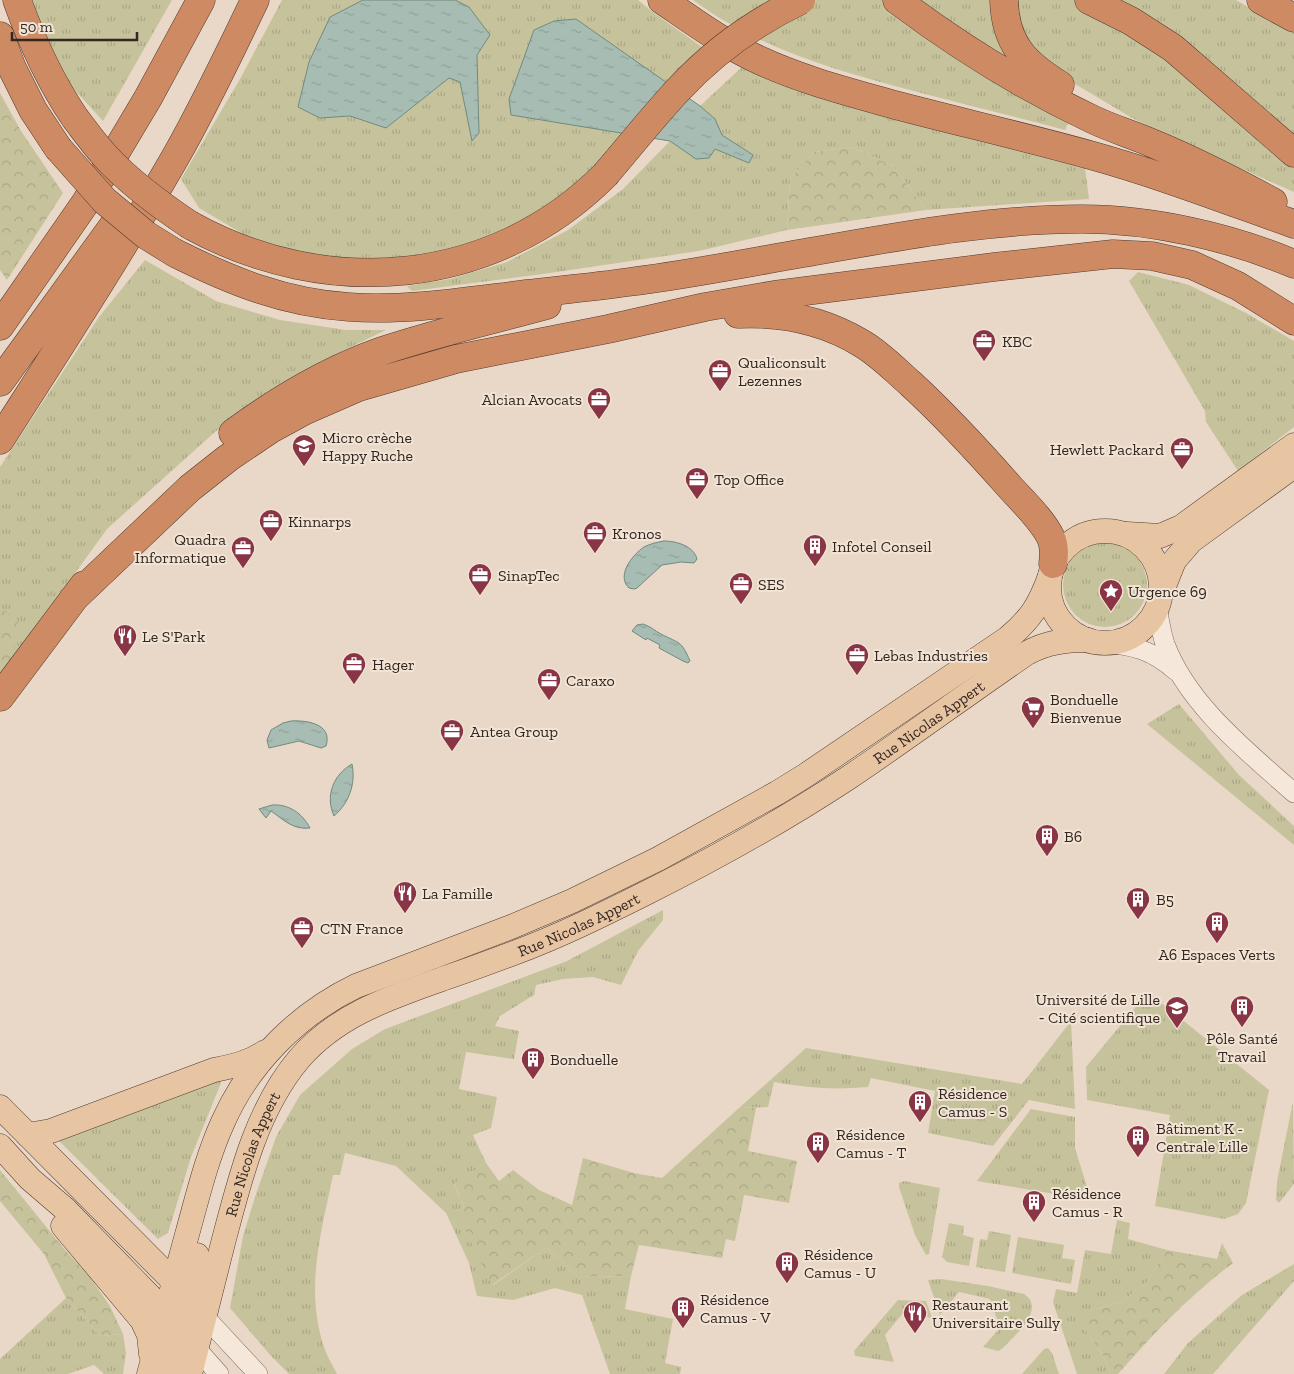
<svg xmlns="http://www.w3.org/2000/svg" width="1294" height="1374" font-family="'Zilla Slab',serif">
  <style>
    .grass { fill: url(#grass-tufts) }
    .forest { fill: url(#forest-crowns) }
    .water { fill: url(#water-ripples); stroke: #6f8a7f }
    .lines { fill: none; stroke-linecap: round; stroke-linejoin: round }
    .minor-casing { stroke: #826b5e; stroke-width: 20 }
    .major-casing { stroke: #513b32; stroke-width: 25 }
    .highway-casing { stroke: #513b32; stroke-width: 29 }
    .minor { stroke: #f5e7d9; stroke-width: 19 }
    .major { stroke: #e7c5a3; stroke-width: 24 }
    .highway { stroke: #ce8a62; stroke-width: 28 }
    .highway-bridge-casing { stroke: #513b32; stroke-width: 29; stroke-linecap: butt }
    .highway-bridge { stroke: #ce8a62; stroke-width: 28 }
    .labels { text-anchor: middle; stroke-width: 4; stroke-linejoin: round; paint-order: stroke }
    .poi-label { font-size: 16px; fill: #342620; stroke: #f1e4d5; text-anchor: start }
    .street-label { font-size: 16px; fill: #342620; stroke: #f1e4d5 }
  </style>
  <defs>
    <pattern id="grass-tufts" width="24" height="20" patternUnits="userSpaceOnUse" patternTransform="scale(1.25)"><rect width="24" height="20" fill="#c6c39c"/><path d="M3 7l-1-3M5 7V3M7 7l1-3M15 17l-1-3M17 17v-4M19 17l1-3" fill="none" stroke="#aba786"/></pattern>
    <pattern id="forest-crowns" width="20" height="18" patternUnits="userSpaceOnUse" patternTransform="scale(1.25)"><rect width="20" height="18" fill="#c6c39c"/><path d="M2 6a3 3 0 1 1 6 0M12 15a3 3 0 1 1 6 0" fill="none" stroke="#aba786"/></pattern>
    <pattern id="water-ripples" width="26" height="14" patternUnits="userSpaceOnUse" patternTransform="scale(1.25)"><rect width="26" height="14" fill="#a7bdb3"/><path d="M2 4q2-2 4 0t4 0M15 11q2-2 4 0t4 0" fill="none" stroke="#90a29a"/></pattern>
  </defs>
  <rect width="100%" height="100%" fill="#e9d8c7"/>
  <path class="grass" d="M33,0H172L103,121L72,87L42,28Z
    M282,0H363L330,17L320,118L350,116L386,128L449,78L460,82L472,140L479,133L477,55L489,35L469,7L455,0H638L654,13L709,52L627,134L593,172L510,230L427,261L323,260L248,237L199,208L181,179L240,79Z
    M693,0H887L1071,123L1067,125L1065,130C1019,118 972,106 925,94C844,73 762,51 693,0Z
    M911,0H992C995,24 996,41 1008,62Z
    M1013,0H1236L1294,33V141L1146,44L1294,166V192L1169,137L1132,118L1055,72L1022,38Z
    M744,65L775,82L873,114L1085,168L1089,199L926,210L893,166L852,147L814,152L790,179L787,230L699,251L543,274L412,291L407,286L450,279L507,262L568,230L623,189L670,141L753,155L722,135L715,119L700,106Z
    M145,260L216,301L280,320L346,330H386L320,362L215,432L107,529L0,677V467L99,317Z
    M1138,272L1189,285L1246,313L1294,341V427L1238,471L1206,422L1205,411L1129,281Z
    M1063 585a42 42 0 1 1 84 0a42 42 0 1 1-84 0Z
    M1179,704L1239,775L1294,826V845L1147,724Z
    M663,910V920L638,951L621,985L593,977L563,979L536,985L534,995L500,1016L495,1026L519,1031L514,1059L466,1052L459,1089L497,1097L491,1128L473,1135L486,1163L454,1184L464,1208L456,1210L493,1285L547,1247L578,1277L631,1276L625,1309L673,1319L665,1363L681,1367L680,1374H610L582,1295L555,1288L513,1300L477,1296L469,1263L446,1213L396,1166L345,1153L340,1175H333C321,1234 304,1290 325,1350C328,1358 333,1366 337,1374H289L271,1356L230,1308L243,1236L255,1197L276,1137L300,1095L352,1049L385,1029L567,961Z
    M1148,992L1269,1090L1246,1203L1238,1214L1224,1219L1155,1206L1170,1115L1087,1100L1086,1067Z
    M1071,1021L1075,1109L1029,1100L993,1146L928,1133L935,1091L871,1078L868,1087C833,1090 809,1088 774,1082L768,1107L739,1108L806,1048L1022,1084Z
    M218,1078L221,1083L191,1157L168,1233L158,1239L57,1139Z
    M1293,1102L1294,1184L1279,1203L1276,1200L1277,1181Z
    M1031,1109L1075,1117V1148L1091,1200L977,1181Z
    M904,1181L940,1188L929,1254L926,1255L915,1235L899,1187V1183Z
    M1117,1220L1130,1223L1128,1239L1167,1250L1147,1282L1121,1302L1095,1309L1085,1329L1103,1355L1110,1372L1109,1374H1077L1053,1302L1056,1289L1077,1293L1085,1250L1111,1254Z
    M949,1223L964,1226L963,1235L974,1238L969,1266L947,1262L942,1257Z
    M989,1231L1011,1235L1005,1272L976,1267L980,1239L987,1240Z
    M1018,1237L1064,1245L1062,1258L1075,1260L1071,1284L1012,1273Z
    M1294,1264V1281L1213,1374H1164L1188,1343L1242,1295Z
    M941,1279L988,1286L1024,1294C1047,1309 1014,1336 1003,1348L998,1351L983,1347L1000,1328L990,1299L959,1292L940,1315L928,1280Z
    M66,1298L100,1336L123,1334L126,1353L123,1374H104L94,1365L68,1374H0V1359Z
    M898,1300L926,1301L932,1318L903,1313L885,1335L894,1362L855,1356L854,1351Z
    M1048,1348L1052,1353L1059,1374H1022L1044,1349Z"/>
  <path class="forest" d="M0,93L21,131L63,193L7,280L0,270Z
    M852,147L893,166L926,210L787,230L790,179L814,152Z
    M0,607L18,620L14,659L0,677Z
    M739,1108H756L748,1151L797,1161L789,1203L744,1195L735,1241L726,1239L722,1258L639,1245L631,1276L578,1277L547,1247L492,1285L455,1210L464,1208L454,1183L486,1163L499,1181L513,1170L539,1190L572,1205L583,1158L634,1173L662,1178Z
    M0,1170L66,1251L89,1276L110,1306L123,1334L100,1336L66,1298L44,1254L0,1201Z
    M1222,1243L1233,1263C1190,1295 1153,1334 1118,1374H1109L1110,1372L1103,1355L1085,1329L1083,1316L1095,1309L1121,1302L1147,1282L1167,1250L1217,1259Z"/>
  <path class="water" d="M363,0H455L469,7L490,35L477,55L479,133L472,141L460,82L449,78L386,128L350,116L320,118L298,107L309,62L330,17Z
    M576,19L700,106L715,119L722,135L753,155L749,163L715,149L709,158L696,159L670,141L511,115L509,99L534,30L554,21Z
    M664,541C676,541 694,546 697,559L694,563L681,562L662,565L637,588L634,589L629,588C616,576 632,555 644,547C650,544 657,542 664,541Z
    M643,624C650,626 655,631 661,634C680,644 681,640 690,661L688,663L683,661L659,648L660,645L647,638L646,640L632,631L637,625Z
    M291,721C307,720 333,724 326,746L321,748L299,741L269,748L267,740L271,730L283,723Z
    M352,764C356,784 349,803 334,816C325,796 333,775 352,764Z
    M272,805C289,804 302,813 310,828C293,830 284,820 271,811L266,818L259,809Z"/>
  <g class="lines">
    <g class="minor-casing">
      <path id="minor" d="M1157,606C1159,619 1161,632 1165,644C1188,705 1247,751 1294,793
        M1102,643C1133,645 1152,650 1176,671
        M205,1317L258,1374
        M196,1348L219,1374"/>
    </g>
    <g class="major-casing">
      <g id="major">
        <circle cx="1105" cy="587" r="56"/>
        <path d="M1127,534L1160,536L1181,527L1294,445"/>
        <path d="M1162,591L1174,561L1191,541L1294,466"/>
        <path d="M0,1107L182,1290"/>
        <path d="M28,1135L51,1131L214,1070C233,1066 249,1063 265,1052"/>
        <path d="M0,1146L30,1179L65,1209L173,1320"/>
        <path d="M63,1226L142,1320L149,1335L151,1354"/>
        <path d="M196,1347C183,1313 187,1289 197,1255"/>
        <path d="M149,1374C162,1326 175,1278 188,1231C198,1195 207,1157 223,1122C249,1063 298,1014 356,986L511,927L572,901L658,859L777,793L806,775L1008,638C1031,619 1040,604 1050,576"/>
        <path d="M169,1374L176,1324V1314"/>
        <path id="s1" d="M190,1374C201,1330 212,1286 223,1243C240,1179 256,1110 299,1059C337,1015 389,998 442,979C466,971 490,962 514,953C560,936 604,914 648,892C716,858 784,820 848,778C909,737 967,694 1027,653C1047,642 1066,640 1088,640"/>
      </g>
    </g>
    <g class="highway-casing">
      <path id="highway" d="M17,0C32,42 50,81 75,118
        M662,0C693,21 724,44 759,60C802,80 849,92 895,105C960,122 1025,137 1090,155C1159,174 1226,200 1294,224
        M897,0C958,46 1024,87 1094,120C1113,129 1134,135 1154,144C1195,161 1234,181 1273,202
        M1004,0C1005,43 1024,63 1060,85
        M1089,0L1131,21L1173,48L1294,153
        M1261,0L1294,18
        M0,36L12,68L33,110L58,148
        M190,225C327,301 493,287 605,175
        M175,253C231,281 285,303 349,307C408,311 468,301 526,294C560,290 594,287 629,282C687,275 745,263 804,253C896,237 988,219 1082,219C1151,219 1231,237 1294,264
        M738,314C782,312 823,320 861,343C880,354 895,370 911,384C946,416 977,450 1008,485C1022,501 1042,519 1051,538C1055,547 1054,556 1053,564
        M0,326L86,202L148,98L201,0
        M0,382L116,222
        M233,433C278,400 328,370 382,351C436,333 492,320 547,305
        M0,440C60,346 121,252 176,156C205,105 230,52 255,0
        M73,599L190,488L228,458L271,429L304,411L359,387L456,359L608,329L705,307L774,295L994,267L1113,254L1152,256L1192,265L1238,286L1294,321
        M0,697L84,585"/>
    </g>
    <use href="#minor" class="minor"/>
    <use href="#major" class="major"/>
    <use href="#highway" class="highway"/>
    <g class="highway-bridge-casing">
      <path id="highway-bridge" d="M75,118C85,131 95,145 106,157C131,184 160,205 190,225
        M58,148L105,201L146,235L175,253
        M605,175C629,147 652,118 677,91C712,53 755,22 801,0"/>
    </g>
    <use href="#highway-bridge" class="highway-bridge"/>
  </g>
  <defs>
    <g id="office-pin" transform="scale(1.25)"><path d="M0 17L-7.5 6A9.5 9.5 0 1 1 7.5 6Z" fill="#8a3546" stroke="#f1e4d5"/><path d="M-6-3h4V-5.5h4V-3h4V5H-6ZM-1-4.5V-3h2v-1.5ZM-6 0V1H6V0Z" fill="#fff"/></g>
    <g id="school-pin" transform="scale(1.25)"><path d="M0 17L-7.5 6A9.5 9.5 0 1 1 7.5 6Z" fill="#8a3546" stroke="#f1e4d5"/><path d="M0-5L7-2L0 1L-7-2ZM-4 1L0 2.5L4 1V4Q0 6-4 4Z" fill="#fff"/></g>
    <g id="building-pin" transform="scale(1.25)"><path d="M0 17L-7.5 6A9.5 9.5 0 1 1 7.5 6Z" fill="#8a3546" stroke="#f1e4d5"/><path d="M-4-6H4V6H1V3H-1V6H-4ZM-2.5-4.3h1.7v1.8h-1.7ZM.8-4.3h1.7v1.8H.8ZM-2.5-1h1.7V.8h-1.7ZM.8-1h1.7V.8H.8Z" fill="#fff"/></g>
    <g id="sight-pin" transform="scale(1.25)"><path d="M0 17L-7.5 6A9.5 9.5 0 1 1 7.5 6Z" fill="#8a3546" stroke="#f1e4d5"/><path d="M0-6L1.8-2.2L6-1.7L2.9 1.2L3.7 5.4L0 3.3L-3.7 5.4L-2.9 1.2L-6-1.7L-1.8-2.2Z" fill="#fff"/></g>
    <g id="restaurant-pin" transform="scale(1.25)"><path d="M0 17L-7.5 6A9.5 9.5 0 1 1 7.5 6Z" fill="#8a3546" stroke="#f1e4d5"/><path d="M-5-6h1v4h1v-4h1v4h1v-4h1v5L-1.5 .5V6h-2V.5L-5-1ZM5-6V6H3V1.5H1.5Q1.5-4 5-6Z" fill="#fff"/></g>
    <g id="supermarket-pin" transform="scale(1.25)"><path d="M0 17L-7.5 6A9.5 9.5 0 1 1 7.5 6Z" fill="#8a3546" stroke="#f1e4d5"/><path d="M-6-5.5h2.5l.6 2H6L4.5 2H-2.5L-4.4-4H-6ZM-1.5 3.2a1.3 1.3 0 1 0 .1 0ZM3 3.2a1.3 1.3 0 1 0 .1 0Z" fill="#fff"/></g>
    <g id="university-pin" transform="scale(1.25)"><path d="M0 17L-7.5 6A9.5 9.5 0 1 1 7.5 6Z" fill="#8a3546" stroke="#f1e4d5"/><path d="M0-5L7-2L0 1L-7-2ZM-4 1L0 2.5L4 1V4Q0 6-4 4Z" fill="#fff"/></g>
  </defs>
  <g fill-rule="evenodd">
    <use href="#office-pin" x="984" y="341"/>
    <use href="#office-pin" x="720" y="371"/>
    <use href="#office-pin" x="599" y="399"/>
    <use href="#school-pin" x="304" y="446"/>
    <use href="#office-pin" x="1182" y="449"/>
    <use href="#office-pin" x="697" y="479"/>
    <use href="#office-pin" x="271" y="521"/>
    <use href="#office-pin" x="595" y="533"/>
    <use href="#building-pin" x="815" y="546"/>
    <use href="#office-pin" x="243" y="548"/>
    <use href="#office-pin" x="480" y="575"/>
    <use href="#office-pin" x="741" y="584"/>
    <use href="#sight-pin" x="1111" y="591"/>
    <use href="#restaurant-pin" x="125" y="636"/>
    <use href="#office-pin" x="857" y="655"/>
    <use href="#office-pin" x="354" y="664"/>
    <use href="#office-pin" x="549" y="680"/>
    <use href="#supermarket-pin" x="1033" y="708"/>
    <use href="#office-pin" x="452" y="731"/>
    <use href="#building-pin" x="1047" y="836"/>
    <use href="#restaurant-pin" x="405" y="893"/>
    <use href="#building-pin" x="1138" y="899"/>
    <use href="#building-pin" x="1217" y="923"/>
    <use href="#office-pin" x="302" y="928"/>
    <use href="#building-pin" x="1242" y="1007"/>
    <use href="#university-pin" x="1177" y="1008"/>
    <use href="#building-pin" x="533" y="1059"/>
    <use href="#building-pin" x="920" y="1102"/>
    <use href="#building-pin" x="1138" y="1137"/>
    <use href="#building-pin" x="818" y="1143"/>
    <use href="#building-pin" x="1034" y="1202"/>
    <use href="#building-pin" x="787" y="1263"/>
    <use href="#building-pin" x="683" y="1308"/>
    <use href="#restaurant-pin" x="915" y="1313"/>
  </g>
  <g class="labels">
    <g class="poi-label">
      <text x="1002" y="347">KBC</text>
      <text x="738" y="368">Qualiconsult<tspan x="738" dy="18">Lezennes</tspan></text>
      <text x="582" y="405" text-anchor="end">Alcian Avocats</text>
      <text x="322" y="443">Micro crèche<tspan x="322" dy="18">Happy Ruche</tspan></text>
      <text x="1164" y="455" text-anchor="end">Hewlett Packard</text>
      <text x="714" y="485">Top Office</text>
      <text x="288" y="527">Kinnarps</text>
      <text x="612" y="539">Kronos</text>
      <text x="226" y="545" text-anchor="end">Quadra<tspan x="226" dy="18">Informatique</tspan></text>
      <text x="832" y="552">Infotel Conseil</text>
      <text x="498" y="581">SinapTec</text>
      <text x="758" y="590">SES</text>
      <text x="1128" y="597">Urgence 69</text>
      <text x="142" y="642">Le S'Park</text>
      <text x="874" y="661">Lebas Industries</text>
      <text x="372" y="670">Hager</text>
      <text x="566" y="686">Caraxo</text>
      <text x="1050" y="705">Bonduelle<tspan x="1050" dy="18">Bienvenue</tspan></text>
      <text x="470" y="737">Antea Group</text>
      <text x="1064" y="842">B6</text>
      <text x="422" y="899">La Famille</text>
      <text x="1156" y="905">B5</text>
      <text x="320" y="934">CTN France</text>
      <text x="1217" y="960" text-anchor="middle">A6 Espaces Verts</text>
      <text x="1160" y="1005" text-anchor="end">Université de Lille<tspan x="1160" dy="18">‐ Cité scientifique</tspan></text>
      <text x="1242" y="1044" text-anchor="middle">Pôle Santé<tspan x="1242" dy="18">Travail</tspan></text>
      <text x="550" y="1065">Bonduelle</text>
      <text x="938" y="1099">Résidence<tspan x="938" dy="18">Camus - S</tspan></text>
      <text x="1156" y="1134">Bâtiment K -<tspan x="1156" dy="18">Centrale Lille</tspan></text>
      <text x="836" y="1140">Résidence<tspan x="836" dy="18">Camus - T</tspan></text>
      <text x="1052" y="1199">Résidence<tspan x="1052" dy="18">Camus - R</tspan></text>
      <text x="804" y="1260">Résidence<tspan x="804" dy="18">Camus - U</tspan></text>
      <text x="700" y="1305">Résidence<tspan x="700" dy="18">Camus - V</tspan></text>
      <text x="932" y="1310">Restaurant<tspan x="932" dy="18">Universitaire Sully</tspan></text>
    </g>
    <g class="street-label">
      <text dy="6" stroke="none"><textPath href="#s1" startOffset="1054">Rue Nicolas Appert</textPath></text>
      <text dy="6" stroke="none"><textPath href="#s1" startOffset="649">Rue Nicolas Appert</textPath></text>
      <text dy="6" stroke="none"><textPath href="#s1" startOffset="229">Rue Nicolas Appert</textPath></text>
    </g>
  </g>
  <path d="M12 32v8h125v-8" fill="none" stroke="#342620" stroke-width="2.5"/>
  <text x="20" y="32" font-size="15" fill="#342620" stroke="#f1e4d5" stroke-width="4" paint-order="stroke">50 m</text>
</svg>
